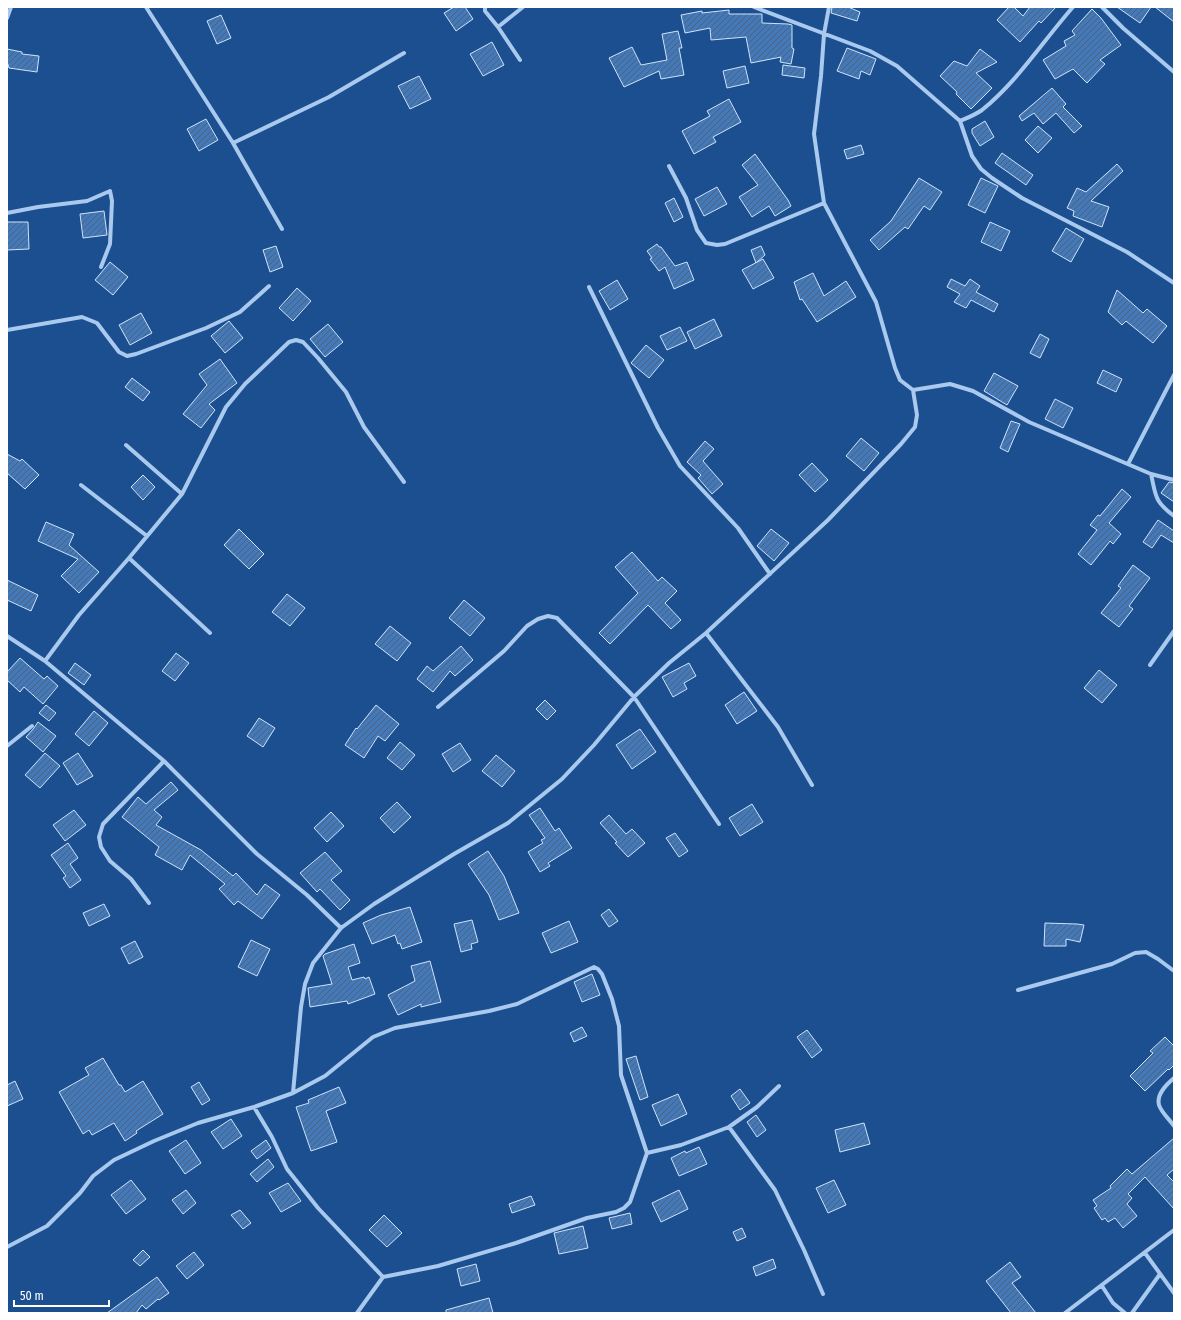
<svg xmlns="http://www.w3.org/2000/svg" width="1181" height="1320" font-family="'Fira Sans Condensed',sans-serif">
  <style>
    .building { fill: url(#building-hatch); stroke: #cfe3fa }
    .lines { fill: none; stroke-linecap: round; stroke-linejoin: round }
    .street { stroke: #a9c9ee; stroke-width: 4 }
  </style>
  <defs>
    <pattern id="building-hatch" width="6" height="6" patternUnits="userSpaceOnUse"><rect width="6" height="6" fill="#4478b7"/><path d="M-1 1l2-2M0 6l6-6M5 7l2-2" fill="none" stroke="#486282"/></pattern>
  </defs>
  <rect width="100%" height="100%" fill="#1b4f8f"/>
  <path class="building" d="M454,7H465L473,19L456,31L444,13Z
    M832,7H848L860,12L857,21L831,13Z
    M1009,7H1014L1023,16L1030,7H1056L1041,23L1039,21L1020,42L997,20Z
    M1117,7H1151L1140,23Z
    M1155,7H1174V22Z
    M1092,9L1101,18L1121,45L1100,60L1105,64L1087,83L1073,69L1055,79L1043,60L1066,46L1064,41L1075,35L1072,31Z
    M729,10V14H762V23L788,24L792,25V48L794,49L791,64L780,62L781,57L751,63L746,37L711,40L710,28L685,33L681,15L702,11V13Z
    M221,15L231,38L217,44L207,21Z
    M678,31L682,48H679L684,75L661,79L659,71L624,87L609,58L632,47L641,65L667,60L662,34Z
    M492,42L504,65L483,76L470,54Z
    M847,48L876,59L870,75L861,71L859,79L837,71Z
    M7,49L22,52V54L39,56L37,72L9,68L7,61Z
    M980,49L997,62L976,73L992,88L971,109L956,94L957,92L940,76L954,61L967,66Z
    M783,65L805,68L804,78L782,75Z
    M745,66L749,83L727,88L723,71Z
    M419,76L431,99L410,109L398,86Z
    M1052,88L1066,104L1063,107L1082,126L1074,133L1056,113L1043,124L1034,113L1022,121L1019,116Z
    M729,99L741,122L713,137L716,142L694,154L682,131L710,116L707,111Z
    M206,119L218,140L199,151L187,129Z
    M985,121L994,137L980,146L972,133V129Z
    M1038,126L1052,138L1038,153L1025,140Z
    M861,145L864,154L847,159L844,150Z
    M1002,153L1033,175L1026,185L995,163Z
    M755,154L788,200L791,206L775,216L769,206L752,217L739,197L758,185L742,165Z
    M1117,164L1123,171L1091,201L1109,207L1102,227L1073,216L1074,211L1067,208L1077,188L1086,192Z
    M919,178L942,192L930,210L924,206L908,229L905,227L879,250L870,240L891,221Z
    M981,178L998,186L985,213L968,205Z
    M717,187L727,204L704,216L695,199Z
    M674,198L683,217L674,222L665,203Z
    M104,211L107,235L83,238L80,214Z
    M7,222H28L29,249L7,250Z
    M990,222L1010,231L1001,251L981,242Z
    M1066,228L1084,239L1071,262L1052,251Z
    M657,244L659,247H661L675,266L687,262L694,280L674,289L665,267L659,271L650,259L652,258L647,251Z
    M276,246L283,267L270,272L263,250Z
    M761,246L765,255L756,263L751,250Z
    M763,259L774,278L753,289L742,270Z
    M110,262L128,277L113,295L95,280Z
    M813,273L824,296L846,281L856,297L817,322L802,299L800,300L794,282Z
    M951,279L965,286L970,279L980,286L976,292L998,304L994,312L971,300L966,308L954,302L960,294L947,287Z
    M617,280L628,299L610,310L599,291Z
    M297,288L311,301L293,321L279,308Z
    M1117,290L1143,313L1147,309L1167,326L1153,343L1126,321L1122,325L1108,312Z
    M141,313L152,333L130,345L119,325Z
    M714,319L722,336L695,349L687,332Z
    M229,321L243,338L225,353L211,336Z
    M328,324L343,342L325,357L310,339Z
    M680,327L687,341L667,350L660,336Z
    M1040,334L1049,339L1040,358L1030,353Z
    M646,345L664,360L649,378L631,363Z
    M220,359L237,383L209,404L215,410L201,428L183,414L207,385L199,374Z
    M1103,370L1122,379L1116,392L1097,383Z
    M994,373L1018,386L1007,405L984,391Z
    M132,378L150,392L143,401L125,387Z
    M1055,399L1073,408L1063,428L1045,419Z
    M1011,421L1020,424L1008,452L1000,448Z
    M861,438L879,453L864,471L846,456Z
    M705,441L714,449L703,461L723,484L712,494L698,478L701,475L687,462Z
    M7,454L20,461L22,459L39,475L25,489L7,473Z
    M812,463L828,480L815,492L799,475Z
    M143,475L155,487L143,500L131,487Z
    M1169,482L1174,483V502L1161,493Z
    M1122,489L1131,497L1109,523L1121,534L1113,544L1110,541L1091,565L1078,554L1097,530L1090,525L1098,515L1100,516Z
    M1158,520L1174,531V543L1161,535L1152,548L1143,542Z
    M46,522L74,534L69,545L99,572L79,593L61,576L78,559L38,541Z
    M239,529L264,554L249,569L224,545Z
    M771,529L789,543L774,561L757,546Z
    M632,552L658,581L662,577L677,591L665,603L681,620L671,629L648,605L610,644L599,633L638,593L615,567Z
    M1133,565L1150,578L1129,606L1133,609L1119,627L1101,613L1121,588L1118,586Z
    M7,580L38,595L31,611L7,600Z
    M287,594L305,608L290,626L272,612Z
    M464,600L485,618L470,636L449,618Z
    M390,626L411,643L397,661L375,644Z
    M461,646L473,660L455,676L450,671L433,692L417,679L427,666L433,671Z
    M176,653L189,663L175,681L162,671Z
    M20,658L44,679L47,676L58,686L43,704L24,687L20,692L7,680V672Z
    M75,663L91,675L84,685L68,673Z
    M689,663L696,676L684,683L687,689L673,697L662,677Z
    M1099,670L1117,685L1102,703L1084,688Z
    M744,692L757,711L737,724L725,705Z
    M545,700L556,711L547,720L536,709Z
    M46,705L56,713L49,721L39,713Z
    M376,705L399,724L385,741L378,736L364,758L345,745L356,728L357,729Z
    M94,711L108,723L89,746L75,734Z
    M259,718L275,728L263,747L247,736Z
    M38,722L56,736L43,752L26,737L34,728Z
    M640,729L656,752L632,769L616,745Z
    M400,742L415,755L402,770L387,758Z
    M460,743L471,760L453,772L442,754Z
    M45,753L60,766L40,788L25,775Z
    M78,753L93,776L77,785L63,763Z
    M496,755L515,771L502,787L482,771Z
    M171,782L178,790L154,810L162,817L156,825L201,850L233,876L236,873L257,895L265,884L280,895L262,919L238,901L234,905L219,889L225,884L190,855L182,870L155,855L159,847L122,817L138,797L146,804Z
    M397,802L411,817L394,833L380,818Z
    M752,804L763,822L740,836L729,818Z
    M540,808L555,831L559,828L572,848L548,863L550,866L540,872L528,852L543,843L541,840L545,838L529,815Z
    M74,810L86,825L65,841L53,825Z
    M331,812L344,826L327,842L314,828Z
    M609,815L626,834L632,829L645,843L628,857L615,843L617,842L600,823Z
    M675,833L688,851L679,857L666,838Z
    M68,843L78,858L70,864L81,880L70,888L63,878L66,876L51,855Z
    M488,851L504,876L519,913L499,920L489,895L468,864Z
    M325,852L342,871L331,880L350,900L340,910L320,889L317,892L300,873Z
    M104,904L110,916L89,926L83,913Z
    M410,907L422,942L402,949L400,943L398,944L395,935L372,944L363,923L381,915Z
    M609,909L618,921L609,927L601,915Z
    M472,920L478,942L471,944L472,949L461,952L454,924Z
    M569,921L578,942L551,953L542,933Z
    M1045,923L1077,924L1084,925L1080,942L1066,939V946H1044Z
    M251,940L270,949L257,976L238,967Z
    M135,941L143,957L129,964L121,948Z
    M354,944L360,963L348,967L352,980L364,977L365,979L369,977L375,994L348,1004L347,1001L310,1007L308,988L332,984L323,956L325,954Z
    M430,961L441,1002L421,1007V1004L398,1015L388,995L415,981L411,966Z
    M592,974L600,995L582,1002L574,982Z
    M582,1027L587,1036L574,1042L570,1033Z
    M807,1030L822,1050L812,1058L797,1037Z
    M1165,1037L1174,1046V1065L1169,1070L1168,1069L1145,1091L1130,1076L1153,1053L1150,1051Z
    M636,1056L648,1097L640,1100L626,1059Z
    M103,1058L119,1085H121L125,1092L143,1081L163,1114L136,1131L137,1133L125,1141L114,1123L92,1135L89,1130L83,1134L59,1092L89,1075L85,1068Z
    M15,1081L23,1099L7,1106V1085Z
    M199,1082L210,1100L202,1105L191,1087Z
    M339,1087L346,1103L326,1111L337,1142L311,1151L296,1107L309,1103L308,1100Z
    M740,1089L750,1103L740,1110L731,1096Z
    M678,1094L687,1114L661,1126L652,1105Z
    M756,1115L766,1130L757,1137L747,1122Z
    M231,1119L242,1136L223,1149L211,1132Z
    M864,1123L870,1144L840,1152L835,1130Z
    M1174,1138V1169L1167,1175L1174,1182V1209L1145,1177L1128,1194L1132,1198L1127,1204L1137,1216L1123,1228L1115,1218L1108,1222L1105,1218L1102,1220L1094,1208L1097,1206L1093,1200L1111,1188L1110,1186L1127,1169L1132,1174Z
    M186,1140L201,1163L185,1174L169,1151Z
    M266,1140L271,1148L257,1159L251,1151Z
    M699,1147L707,1164L679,1176L671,1158L685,1151L686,1153Z
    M268,1159L274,1167L257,1182L250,1174Z
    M131,1180L146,1199L126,1214L111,1195Z
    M834,1180L846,1205L828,1213L816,1188Z
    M288,1183L301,1201L281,1212L269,1193Z
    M186,1190L196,1203L183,1214L172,1200Z
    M679,1190L688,1209L661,1222L652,1203Z
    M531,1196L535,1205L512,1213L509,1204Z
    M240,1210L251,1223L243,1229L231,1215Z
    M630,1213L632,1224L612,1229L609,1218Z
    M384,1215L402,1233L387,1247L369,1230Z
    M583,1226L588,1248L559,1254L554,1233Z
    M742,1228L746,1237L737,1241L733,1232Z
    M143,1250L150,1257L140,1266L133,1260Z
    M194,1252L204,1265L187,1279L176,1266Z
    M773,1259L776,1268L756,1276L753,1267Z
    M1010,1262L1021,1277L1012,1283L1036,1313H1011L986,1281Z
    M476,1264L480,1281L461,1286L457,1269Z
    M157,1277L169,1293L159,1300L158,1299L146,1309L142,1305L136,1313H107Z
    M489,1298L493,1313H446V1310Z"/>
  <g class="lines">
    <path class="street" d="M146,7L233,143L282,229
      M485,7V11L498,27L520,60
      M754,7L870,51L897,66L960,121C967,118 975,115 982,110C1018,81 1043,41 1073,7
      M1102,7L1123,28L1174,72
      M7,18L11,7
      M498,27L523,7
      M960,121L972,156L981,169L992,178L1022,198L1127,252L1174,283
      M233,143L329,97L404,53
      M669,166L686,198L697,230L706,243L717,245L725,244L824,203L876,302L895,368L900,380L913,390L950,384L973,391L1029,422L1151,474L1174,480
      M824,203L814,134L821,76L824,34L829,7
      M7,213L38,207L87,201L110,191L112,201L110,244L101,267
      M589,287L658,428L680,466L738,528L770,574
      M7,330L82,317L97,323L119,352L127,356L136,354L206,328L240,312L269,286
      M126,445L182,494
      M1128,464L1174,375
      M1151,474C1156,496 1154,501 1174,516
      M81,485L147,536
      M129,558L210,633
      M706,633L778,727L812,785
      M7,636L45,661L164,761L257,854L307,895L341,928L313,963L305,984L301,1007L293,1093L254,1107L198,1123L154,1141L114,1160L93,1176L80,1193L47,1226L7,1247
      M45,661L79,615L129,558L182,494L226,407L245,384L289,342L296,340L303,342L318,358L346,392L364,427L404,482
      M1150,665L1174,631
      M438,707L504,651L527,626L538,619L548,616L557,618L634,697L719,824
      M7,746L32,726
      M149,903L131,879L110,861L101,847L99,837L103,824L164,761
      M341,928L374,904L454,854L508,823L562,779L594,745L634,697L669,663L706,633L828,520L901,444L915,427L917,415L913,390
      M1018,990L1112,964L1135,953L1146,952L1158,959L1174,971
      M1174,1078C1167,1084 1156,1094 1159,1105C1161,1112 1170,1120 1174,1126
      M254,1107L272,1137L287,1169L318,1208L383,1277L438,1266L516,1243L587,1218L616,1212L624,1208L630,1202L647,1153L621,1075L619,1026L612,999L602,974L598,969L594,967L517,1004L489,1011L395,1028L373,1037L325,1076L293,1093
      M729,1127L757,1107L779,1086
      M647,1153L681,1145L729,1127L775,1190L804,1250L823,1294
      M1145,1253L1174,1293
      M1102,1286L1113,1303L1125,1313
      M357,1313L383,1277
      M1065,1313L1174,1230
      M1132,1313L1160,1274"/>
  </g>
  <rect width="1181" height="1320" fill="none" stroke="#ffffff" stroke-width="16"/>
  <path d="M14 1300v6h95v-6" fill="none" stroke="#ffffff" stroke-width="2"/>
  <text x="20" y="1300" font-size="12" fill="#ffffff" stroke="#1b4f8f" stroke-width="3" paint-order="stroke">50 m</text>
</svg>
